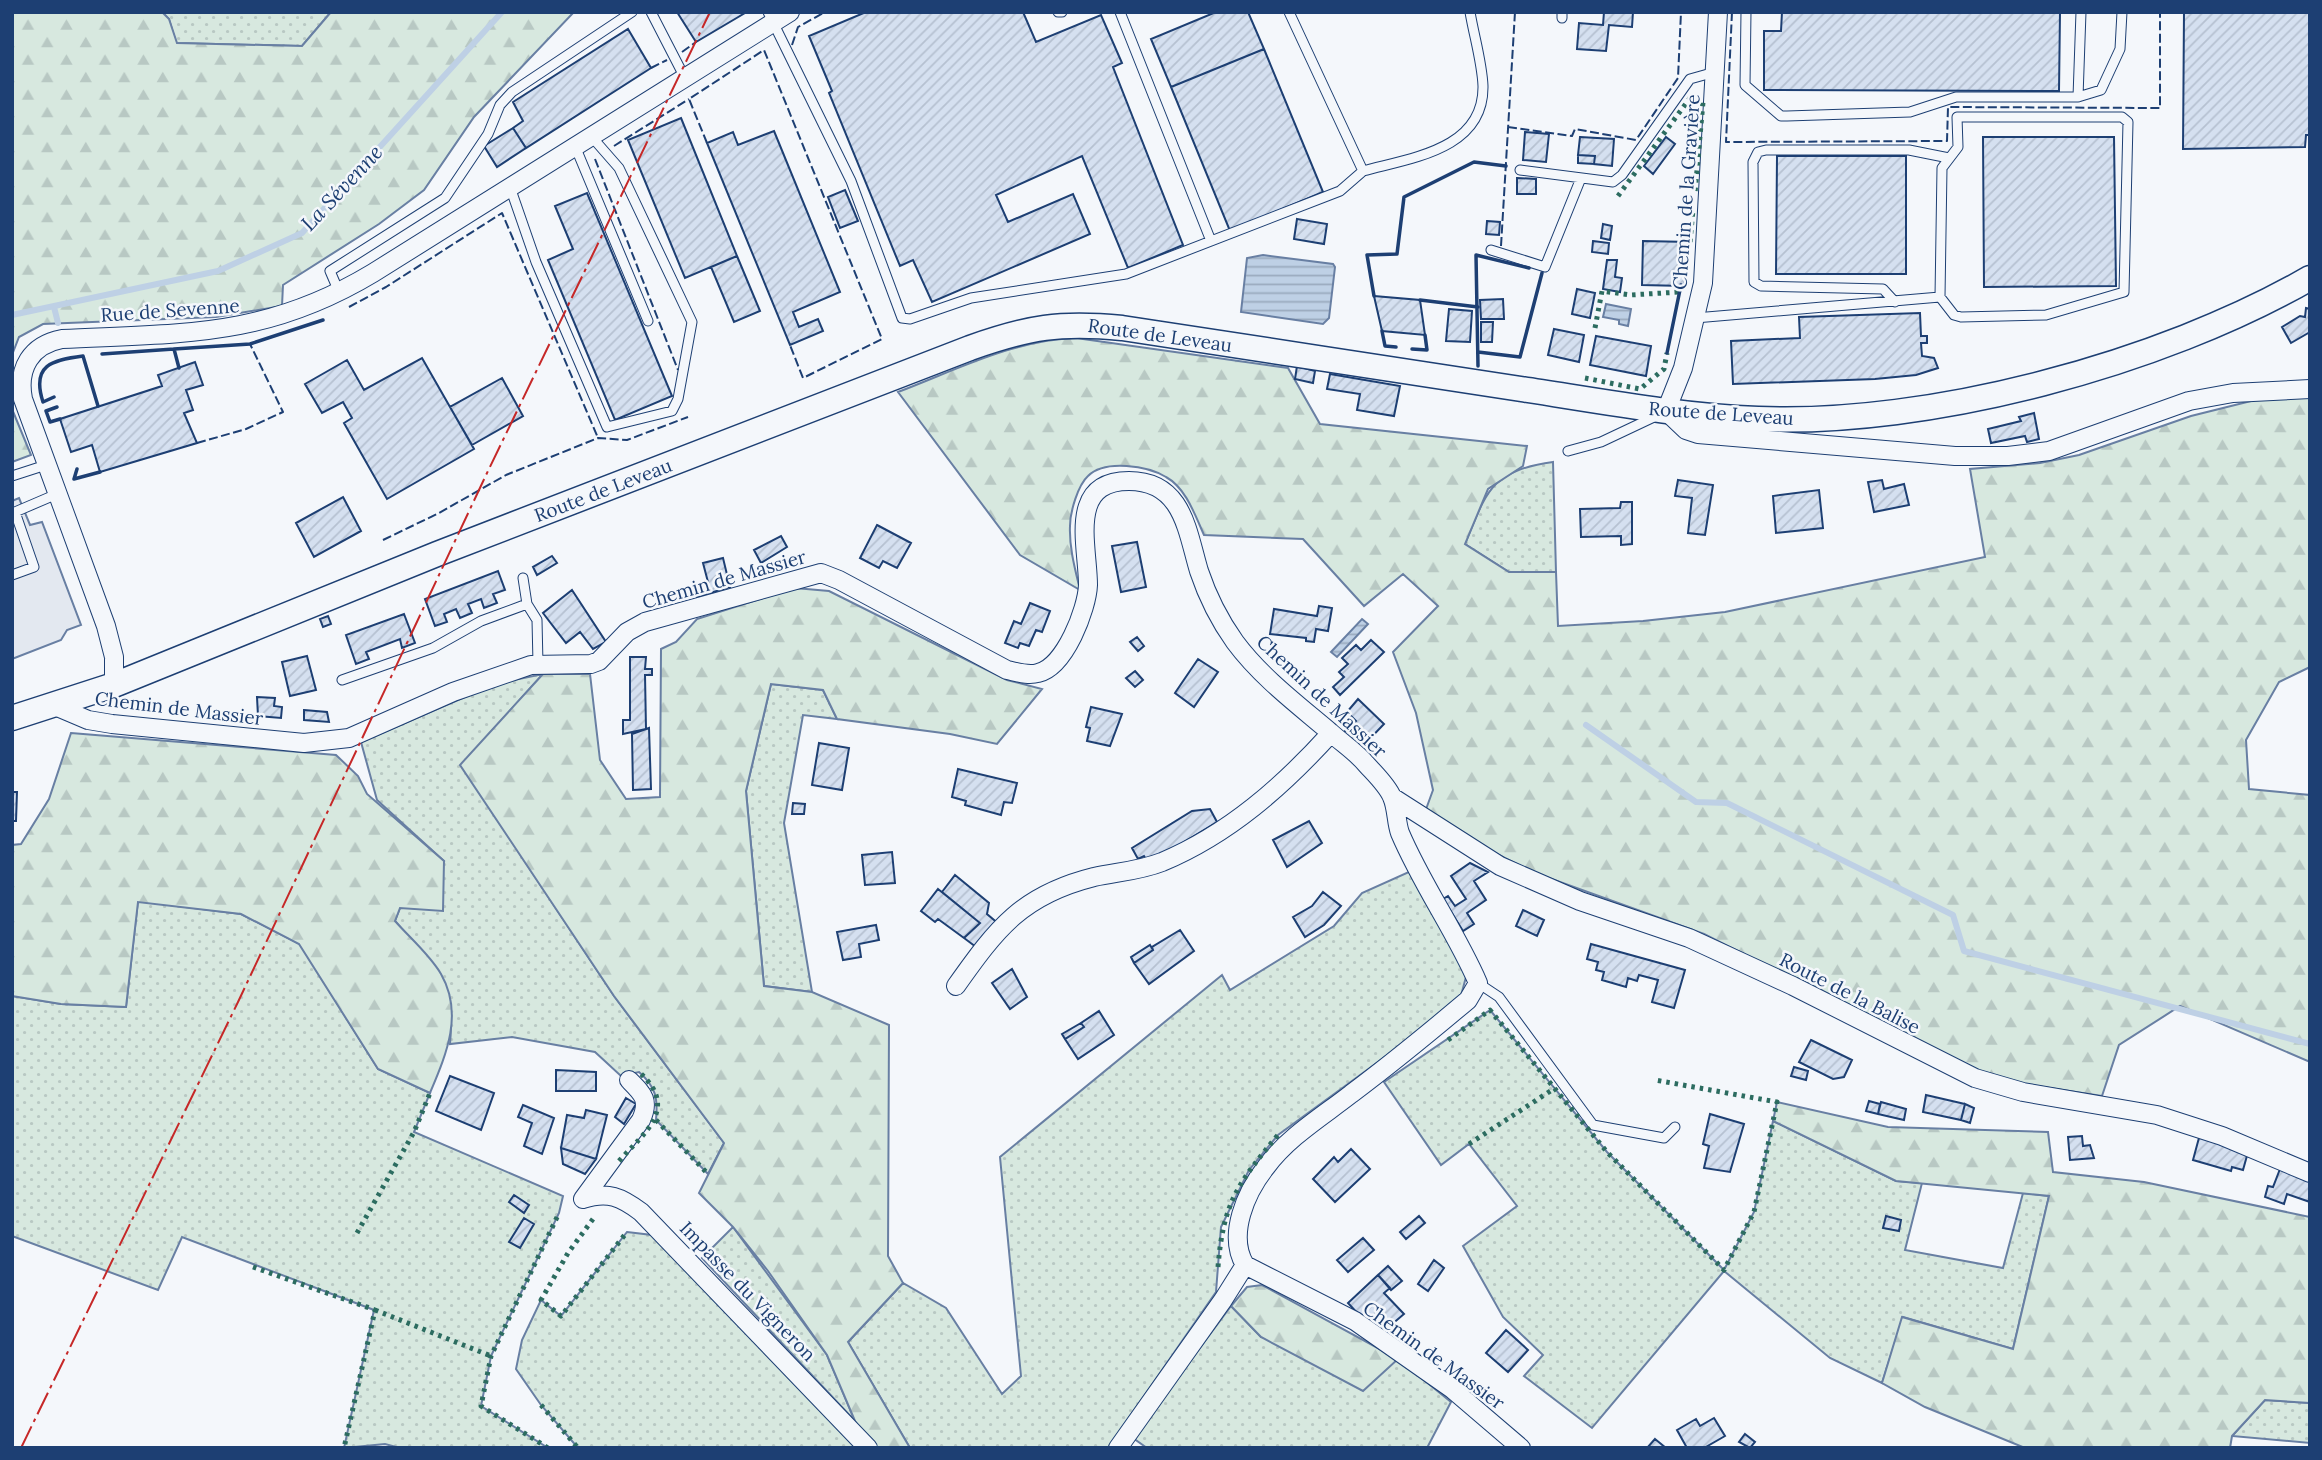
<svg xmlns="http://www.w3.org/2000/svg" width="2322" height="1460" font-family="Lora,serif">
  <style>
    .grass { fill: url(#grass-dots); stroke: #687fa3; stroke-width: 2 }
    .forest { fill: url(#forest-firs); stroke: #687fa3; stroke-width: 2 }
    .parking { fill: #e3e8f0; stroke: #687fa3; stroke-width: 2 }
    .water { fill: url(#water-rules); stroke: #687fa3; stroke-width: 2 }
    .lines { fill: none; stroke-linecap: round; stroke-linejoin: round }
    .stream { stroke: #bed0e5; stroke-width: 6 }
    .building { fill: url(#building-hatch); stroke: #1d3f73; stroke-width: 2 }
    .lane-casing { stroke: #1d3f73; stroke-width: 11 }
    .street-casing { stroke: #1d3f73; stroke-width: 20 }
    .secondary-casing { stroke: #1d3f73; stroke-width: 27 }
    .lane { stroke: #f4f7fb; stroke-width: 9 }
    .street { stroke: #f4f7fb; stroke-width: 18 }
    .secondary { stroke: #f4f7fb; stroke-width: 24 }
    .hedge { stroke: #2c6c60; stroke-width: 5; stroke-dasharray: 3.5 5; stroke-linecap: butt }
    .fence { stroke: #1d3f73; stroke-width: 2; stroke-dasharray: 9 3.5; stroke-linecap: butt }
    .wall { stroke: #1d3f73; stroke-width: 3.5 }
    .power { stroke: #c62828; stroke-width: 2; stroke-dasharray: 24 5 3.5 5; stroke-linecap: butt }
    .labels { text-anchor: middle; stroke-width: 5; stroke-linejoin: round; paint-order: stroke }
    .street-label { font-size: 19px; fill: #1d3f73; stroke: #f4f7fb }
    .water-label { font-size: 21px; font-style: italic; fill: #1d3f73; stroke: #f4f7fb }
  </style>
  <defs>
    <pattern id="grass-dots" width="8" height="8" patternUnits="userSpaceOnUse" patternTransform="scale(1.75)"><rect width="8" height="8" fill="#d7e8df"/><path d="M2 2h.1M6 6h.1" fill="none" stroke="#b8c8c3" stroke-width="1.8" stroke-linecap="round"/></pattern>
    <pattern id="forest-firs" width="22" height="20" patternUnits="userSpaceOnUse" patternTransform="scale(1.75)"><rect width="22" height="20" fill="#d7e8df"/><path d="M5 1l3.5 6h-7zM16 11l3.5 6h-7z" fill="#b8c8c3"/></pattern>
    <pattern id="water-rules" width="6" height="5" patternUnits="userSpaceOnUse" patternTransform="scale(1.75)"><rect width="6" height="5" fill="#bed0e5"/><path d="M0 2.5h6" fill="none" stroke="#9aaabe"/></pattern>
    <pattern id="building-hatch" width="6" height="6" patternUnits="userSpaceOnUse" patternTransform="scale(1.75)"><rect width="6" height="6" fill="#d5e0f0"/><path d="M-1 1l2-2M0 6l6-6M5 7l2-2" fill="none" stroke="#b6c1d1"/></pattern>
  </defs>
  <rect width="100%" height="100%" fill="#f4f7fb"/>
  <path class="grass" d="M162,12H331L302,46L176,43L169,19Z
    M1553,462L1556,572H1509L1465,544C1487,491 1490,471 1553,462Z
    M543,674L461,765L614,996L724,1143L708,1174L656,1120C658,1098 656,1087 639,1072L621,1076L595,1052L512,1037L450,1044C456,980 434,967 395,921L400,908L444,861L377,800L361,742L495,684Z
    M771,684L823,690L837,719L803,715L784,823L812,992L764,986L746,791Z
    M1411,871L1462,963L1466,977L1459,1003L1278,1135L1249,1170L1221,1227L1216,1292L1108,1448H910L848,1342L903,1283L946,1308L1002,1394L1021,1376L1000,1157L1222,975L1230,990L1334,926L1362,893Z
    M138,901L241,914L300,944L378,1069L430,1093L414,1132L563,1196L559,1213L491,1356L481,1406L548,1448H400L385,1444L344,1448L374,1310L182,1237L158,1290L12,1236V996L61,1004L126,1007Z
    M1490,1010L1607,1152L1724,1270L1754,1212L1773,1121L1896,1181L1922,1183L1905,1250L2003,1268L2023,1193L2049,1196L2013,1349L1903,1317L1882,1383L1830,1358L1724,1271L1592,1428L1524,1376L1543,1355L1503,1317L1463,1246L1517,1206L1469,1144L1441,1165L1384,1082Z
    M733,1227L827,1355L855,1421L702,1258Z
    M627,1232L652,1235L859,1448H578L541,1405L516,1369L522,1340L541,1300L561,1316Z
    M1231,1306L1261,1337L1398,1359L1451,1402L1427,1448H1147L1133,1438Z
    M2265,1400L2310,1403V1443L2232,1436Z"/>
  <path class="forest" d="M12,12H162L169,19L177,43L302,46L331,12H574L474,117L424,190L379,224L283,285L282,306L216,317L43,324L19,337L12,355Z
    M1076,338L1288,368L1320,424L1527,446L1523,466L1488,489L1465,544L1509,572H1556L1558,626L1643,621L1725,612L1985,557L1970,469L2040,463L2079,455L2191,416L2255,400L2310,397V667L2279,682L2246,740L2249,789L2310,795V1062L2180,1006L2119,1045L2102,1096L2005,1081L1976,1071L1704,934L1535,873L1469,840L1425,812L1433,790L1416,713L1393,652L1438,606L1403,574L1364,606L1303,539L1204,535C1195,515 1186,488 1166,477C1148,466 1105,459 1088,476C1078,485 1070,512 1070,526C1069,547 1075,569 1080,590L1020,555L898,392C956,370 1013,340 1076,338Z
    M12,409L31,455L12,462Z
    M795,588L829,591L1007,680L1042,689L997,744L950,734L837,719L823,690L771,684L746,791L764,986L812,992L889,1025L888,1256L903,1283L848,1342L910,1448H873L855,1421L827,1355L768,1271L733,1227L699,1193L724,1143L614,996L460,765L543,674H590L600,760L626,799L660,797L661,649L676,642L697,619Z
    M71,733L336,755L358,776L367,794L444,861L443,911L400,908L395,921C410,938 430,955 441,974C464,1014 446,1055 430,1093L378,1069L299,944L241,914L138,902L126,1007L61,1004L12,996V845L21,844L49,799Z
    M1777,1102L1888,1127L2048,1132L2053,1172L2144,1182L2310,1217V1403L2265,1400L2232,1436L2230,1448H2025L1925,1407L1882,1383L1902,1317L2013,1349L2049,1196L1896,1181L1773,1121Z
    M1262,1285L1398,1359L1363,1391L1261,1337L1231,1306L1247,1287Z"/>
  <path class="parking" d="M19,498L30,525L42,522L81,625L67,630L61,640L12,659V501Z"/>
  <path class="water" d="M1263,255L1333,264L1335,267L1329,318L1323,324L1241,312L1247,258Z
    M1606,304L1631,309L1628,326L1619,324V320L1603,317Z
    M1362,619L1368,624L1337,657L1331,652Z"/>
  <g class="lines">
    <path class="stream" d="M54,307L58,323
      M12,315L218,271L302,233L502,12
      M1586,725L1696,802L1727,803L1953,915L1964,951L2310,1044"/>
  </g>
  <path class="building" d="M677,12H745V13L696,42Z
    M866,12H1023L1036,42L1101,15L1122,63L1113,67L1183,245L1128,268L1082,156L996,195L1008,222L1073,194L1090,234L932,302L913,260L900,266L829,93L832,91L809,36Z
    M1216,12H1248L1264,49L1171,87L1151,39Z
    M1604,12H1633L1632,27L1609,25L1606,51L1577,49L1579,23L1603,25Z
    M1782,12H2060L2059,91L1764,90V31H1781Z
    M2184,12H2310V135H2306L2305,147L2183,149Z
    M628,29L651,68L526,148L513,128L523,121L513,102Z
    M1264,49L1323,192L1230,231L1171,87Z
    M681,118L737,256L685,278L628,140Z
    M513,128L526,148L497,167L484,146Z
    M774,131L840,292L793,312L799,327L818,319L823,331L790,345L707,143L733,132L738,145Z
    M1525,132L1549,134L1546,162L1523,160Z
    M1580,137L1614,139L1612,166L1594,164L1595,156L1578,155Z
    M1666,137L1675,144L1653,174L1644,166Z
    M1983,137H2114L2116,286L1984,287Z
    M1578,155L1595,156L1594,164L1578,163Z
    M1777,156H1906V274H1776Z
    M1517,178L1536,179V194H1517Z
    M845,190L858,221L840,228L828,197Z
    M587,193L672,396L615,420L548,260L573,249L555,206Z
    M1297,219L1327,224L1324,244L1294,239Z
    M1487,221L1500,222L1499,235L1486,234Z
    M1603,224L1612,226L1610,240L1601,238Z
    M1593,241L1609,243L1608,254L1592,252Z
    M1643,241L1690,242L1684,286L1642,285Z
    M737,256L760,311L734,322L711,267Z
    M1607,260H1617L1615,277L1622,278L1620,292L1603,289Z
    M1577,289L1595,293L1590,318L1572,314Z
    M1374,296L1420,300L1425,335L1382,331Z
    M1503,299L1504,319H1481L1480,300Z
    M2306,308L2310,309V332L2291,343L2282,327L2300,316L2305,317Z
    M1449,309L1472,311L1470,342L1446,341Z
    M1920,313L1921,336H1927V343H1921L1922,356L1934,358L1938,368L1916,375L1875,379L1733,384L1731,341L1800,338L1799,317Z
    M1481,322H1493L1492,342H1481Z
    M1554,329L1584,335L1579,362L1548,355Z
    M1596,336L1651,346L1646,376L1590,365Z
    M422,358L474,449L387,499L344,423L352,418L343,402L322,413L305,384L347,360L364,390Z
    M195,362L203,385L186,390L193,410L184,413L197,443L100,472L92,445L71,452L60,419L162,386L158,375Z
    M1297,366L1315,371L1313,383L1295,379Z
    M1330,374L1400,386L1394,416L1357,410L1360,394L1327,389Z
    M502,378L523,416L472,445L450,407Z
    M2034,413L2039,439L2027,442L2025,436L1991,443L1988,429L2021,421L2019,417Z
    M1678,480L1713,485L1705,535L1688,533L1692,498L1675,496Z
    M1882,480L1884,489L1904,484L1909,505L1874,512L1868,482Z
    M1819,490L1823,528L1776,533L1773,496Z
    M343,497L361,531L314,557L296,523Z
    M1621,502H1632V544L1621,545V536L1581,537L1580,509L1620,508Z
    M877,525L911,543L897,568L883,561L879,568L860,558Z
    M781,536L787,547L761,563L754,550Z
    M1137,542L1146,587L1121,592L1112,546Z
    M552,556L557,563L537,575L533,567Z
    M723,558L730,587L697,597L694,586L708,582L703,563Z
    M498,571L505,590L493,594L497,603L484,608L481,599L468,604L472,613L460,618L456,609L444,614L447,622L435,626L425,599Z
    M572,590L606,642L593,649L580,632L566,643L543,613Z
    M1030,603L1050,611L1042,632L1036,630L1029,646L1020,643L1018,648L1005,643L1014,621L1021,624Z
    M1319,606L1332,608L1328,631L1316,629L1314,642L1306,641V638L1270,634L1274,609L1317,616Z
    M404,614L415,643L402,648L400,639L366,652L369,659L356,664L346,635Z
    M328,616L331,624L323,627L320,619Z
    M1137,637L1144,646L1138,651L1130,642Z
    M1371,640L1384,652L1340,695L1333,687L1344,677L1339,672L1348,664L1342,658L1356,645L1361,650Z
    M307,656L316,690L290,696L282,662Z
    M630,657H646L645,669H652V675H645L646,729L623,734V720H630Z
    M1198,659L1218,672L1194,707L1175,693Z
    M1135,671L1143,680L1135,687L1126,678Z
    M257,697L275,698L274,706L282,707L281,718L258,716Z
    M1358,699L1384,724L1362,747L1343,733L1356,721L1347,712Z
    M1091,707L1122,714L1110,746L1087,741L1090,728L1086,727Z
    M304,710L327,712L329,722L304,720Z
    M649,728L651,789L633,790L632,734Z
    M819,743L849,748L842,790L812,785Z
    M958,769L1017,783L1012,803L1004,802L1001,815L965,805L966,801L952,797Z
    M12,792H17L16,821H12Z
    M793,803L805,804L804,814H792Z
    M1210,809L1217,822L1171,850L1147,861L1144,856L1138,859L1132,848L1192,811Z
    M1309,821L1322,843L1287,867L1273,840Z
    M892,852L895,883L865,885L862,855Z
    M1470,863L1488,872L1474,881L1486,900L1467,913L1474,924L1463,931L1443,899L1448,896L1455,906L1466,899L1451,876Z
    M955,875L989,903L987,914L1000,925L976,947L964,938L980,923L942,892Z
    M938,889L980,923L964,938L938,919L935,922L921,911Z
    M1323,892L1341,906L1324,925L1305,937L1293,917L1312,906Z
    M1523,910L1544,920L1537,936L1516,926Z
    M876,925L879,940L859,944L861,957L843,960L837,932Z
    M1180,930L1194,951L1149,984L1134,963L1153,950L1152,947Z
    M1591,944L1685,970L1674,1008L1652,1002L1658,980L1639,975L1637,981L1628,978L1626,987L1602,980L1604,972L1596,970L1598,962L1587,959Z
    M1150,945L1153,950L1134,963L1131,957Z
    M1012,969L1027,997L1010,1009L992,983Z
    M1099,1011L1114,1035L1078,1059L1065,1039L1084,1027L1081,1023Z
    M1081,1023L1084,1027L1065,1039L1062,1034Z
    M1811,1040L1852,1060L1844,1077L1833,1079L1799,1062Z
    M1794,1067L1808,1071L1806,1080L1791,1076Z
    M556,1070L596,1072V1091H556Z
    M450,1076L494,1093L481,1130L436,1111Z
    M1926,1095L1965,1104L1961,1120L1923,1112Z
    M626,1098L636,1104L624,1124L615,1117Z
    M1869,1101L1880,1104L1878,1114L1866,1111Z
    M1881,1102L1906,1109L1904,1120L1878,1114Z
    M1965,1104L1974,1108L1970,1123L1961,1120Z
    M523,1105L554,1118L542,1154L524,1146L532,1123L518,1117Z
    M586,1110L607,1115L596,1159L561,1148L567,1115L584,1118Z
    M1710,1114L1744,1124L1730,1172L1704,1168L1709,1146L1703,1144Z
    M2200,1134L2248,1152L2243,1170L2232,1167L2231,1171L2193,1160Z
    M2082,1136L2083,1146L2090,1145L2094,1158L2070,1160L2068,1137Z
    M561,1148L596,1159L585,1174L563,1164Z
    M1351,1149L1370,1169L1335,1202L1313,1179L1334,1157L1338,1162Z
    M2280,1169L2310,1181V1202L2287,1194L2284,1204L2265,1197L2268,1186L2273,1187Z
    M514,1195L529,1205L524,1213L509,1202Z
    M1419,1216L1425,1223L1406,1239L1400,1232Z
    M1886,1216L1901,1220L1899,1231L1883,1228Z
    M524,1218L534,1224L520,1248L509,1242Z
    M1363,1238L1374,1250L1348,1272L1337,1260Z
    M1434,1260L1444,1268L1428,1291L1418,1284Z
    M1388,1266L1402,1281L1391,1290L1378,1275Z
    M1378,1275L1390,1288L1384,1293L1404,1314L1384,1331L1360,1316L1348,1303Z
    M1506,1330L1528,1350L1508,1372L1486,1353Z
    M1714,1418L1725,1436L1704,1448H1687L1677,1430L1696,1419L1700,1426Z
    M1745,1434L1755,1442L1750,1448L1739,1442Z
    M1655,1439L1666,1448H1647Z"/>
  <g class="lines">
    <g class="lane-casing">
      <path id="lane" d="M651,12L685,78
        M768,12L851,181L902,318L910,319L971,298L1126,274L1340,191L1363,171
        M1058,12H1062
        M1120,12L1211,241
        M1289,12L1363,171C1410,158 1484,150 1483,86C1482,62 1474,36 1470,12
        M1746,12L1745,85L1781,116H1787L1910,112L1956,97H2078L2081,12
        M1562,18V12
        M2078,97L2101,90L2120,49L2122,12
        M575,146L648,321
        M1520,170L1613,182L1622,175L1690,79L1715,72
        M510,187L536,262L607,427L672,411L678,399L692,322L619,168L591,136
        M1491,250L1545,267L1581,178
        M339,292L330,271L445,198L488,134L500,105L512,92L632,12
        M1895,302L1883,289L1761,286L1754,282L1753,162L1758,152L1766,150H1909L1949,158
        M1695,318L1940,297L1942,168L1958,147L1957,117H2122L2128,122L2124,292L2046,315L1961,317L1954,315L1940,297
        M1568,451L1601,442L1654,417
        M12,476L46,465
        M12,575L34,567L15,512L57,494
        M523,578L527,604L537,620L538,664
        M342,680L433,648L481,621L527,604
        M1478,983L1499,997L1593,1125L1664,1138L1675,1127"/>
    </g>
    <g class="street-casing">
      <path id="street" d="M1718,12L1703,283L1683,368L1666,411L1686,430L1698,434L1955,456H2008L2049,451L2189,401L2233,393L2310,389
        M114,685V657L106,626L23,399C17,368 31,345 62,339C183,333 265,338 373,273L790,12
        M55,706L88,720L112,724L304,743L349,738L453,692L531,665L591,664L599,661L627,632L645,622L821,573L839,580L1007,670C1017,672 1028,676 1038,673C1065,667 1087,609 1088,585C1088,546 1067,481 1129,481C1183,481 1187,531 1199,571C1207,595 1220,621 1235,642C1261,677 1297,704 1330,732C1342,743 1356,752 1366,764C1374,773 1387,785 1392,797C1397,808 1396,822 1400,833C1422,885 1456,932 1478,983L1468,1000C1430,1032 1391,1064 1351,1094C1323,1116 1288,1137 1266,1167C1246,1192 1227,1235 1245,1265L1355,1321L1452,1389L1521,1448
        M1392,797L1500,866L1580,901L1689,938L1793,986L1975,1078L2023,1092L2157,1115L2222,1136L2310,1173
        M956,986C997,928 1022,895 1094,877C1117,872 1139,871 1162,862C1229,834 1283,786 1331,733
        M583,1199C608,1191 621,1197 641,1212L868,1448
        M583,1199L641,1120C650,1100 643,1094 629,1080
        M1118,1448L1223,1300L1245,1265"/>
    </g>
    <g class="secondary-casing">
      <path id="secondary" d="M12,718L114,685L437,554L970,348C1029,327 1060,322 1122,328C1255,348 1388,369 1521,389C1600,401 1679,416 1758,419C1930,426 2161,364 2310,278"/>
    </g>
    <use href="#lane" class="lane"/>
    <use href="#street" class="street"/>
    <use href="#secondary" class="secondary"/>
    <path class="hedge" d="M1618,196L1690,98L1703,102L1695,193
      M1690,242L1693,210
      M1595,328L1602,291L1630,295L1680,292
      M1585,378L1640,389L1664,369L1667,353
      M1448,1040L1490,1010L1607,1152L1724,1270L1754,1212L1777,1102L1655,1080
      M656,1120L708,1174
      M1469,1144L1555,1088
      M619,1161C646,1131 679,1108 639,1072
      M593,1219L568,1253L541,1300L561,1316L627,1232
      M357,1233L414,1132L430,1093
      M253,1267L375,1310L344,1448
      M1218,1267C1223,1203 1238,1183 1278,1135
      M375,1310L491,1356
      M541,1405L578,1448
      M548,1448L481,1406L491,1356L559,1213"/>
    <path class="fence" d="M1732,12L1726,142L1947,141L1948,107L2160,108V12
      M792,45L798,27L825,12
      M682,52L696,42
      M651,68L667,60
      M1508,127L1572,136L1575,129L1636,140L1678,78L1681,12
      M707,143L689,99L764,50L882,339L803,378L790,345
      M614,146L689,99
      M595,159L678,370
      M1501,246L1515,12
      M349,307L386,287L502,213L598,438
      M197,443L246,429L283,412L250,344
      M383,540L439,513L506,475L598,438L627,440L688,417"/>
    <path class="wall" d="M1374,296L1367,255L1397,254L1404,197L1474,162L1506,166
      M1420,300L1478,307
      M1382,331L1385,346L1396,347
      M1412,349L1427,350L1425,335
      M1478,352L1520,357L1542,273
      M1667,353L1681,285
      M102,354L174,349
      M1478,366L1476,255L1529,268
      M179,368L174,349L250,344L323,320
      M54,397L43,402C31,365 52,360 83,356L98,406
      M57,407L46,411L50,422L60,419
      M77,469L74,479L100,472"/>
    <path class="power" d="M21,1448L238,1002L487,473L710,12"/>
  </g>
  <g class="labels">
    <g class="street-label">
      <text transform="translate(1686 192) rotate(-86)" y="7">Chemin de la Gravière</text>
      <text transform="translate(170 310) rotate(-4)" y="7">Rue de Sevenne</text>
      <text transform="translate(1160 335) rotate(8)" y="7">Route de Leveau</text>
      <text transform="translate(1721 413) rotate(4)" y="7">Route de Leveau</text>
      <text transform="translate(603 490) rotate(-21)" y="7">Route de Leveau</text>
      <text transform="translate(724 579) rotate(-16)" y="7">Chemin de Massier</text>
      <text transform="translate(1322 696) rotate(43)" y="7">Chemin de Massier</text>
      <text transform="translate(179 708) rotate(7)" y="7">Chemin de Massier</text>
      <text transform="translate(1850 993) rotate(27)" y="7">Route de la Balise</text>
      <text transform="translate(748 1291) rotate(46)" y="7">Impasse du Vigneron</text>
      <text transform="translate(1434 1355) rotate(36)" y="7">Chemin de Massier</text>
    </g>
    <g class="water-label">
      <text transform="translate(342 188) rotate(-47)" y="7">La Sévenne</text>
    </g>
  </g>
  <rect width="2322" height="1460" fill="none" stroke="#1d3f73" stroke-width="28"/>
</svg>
